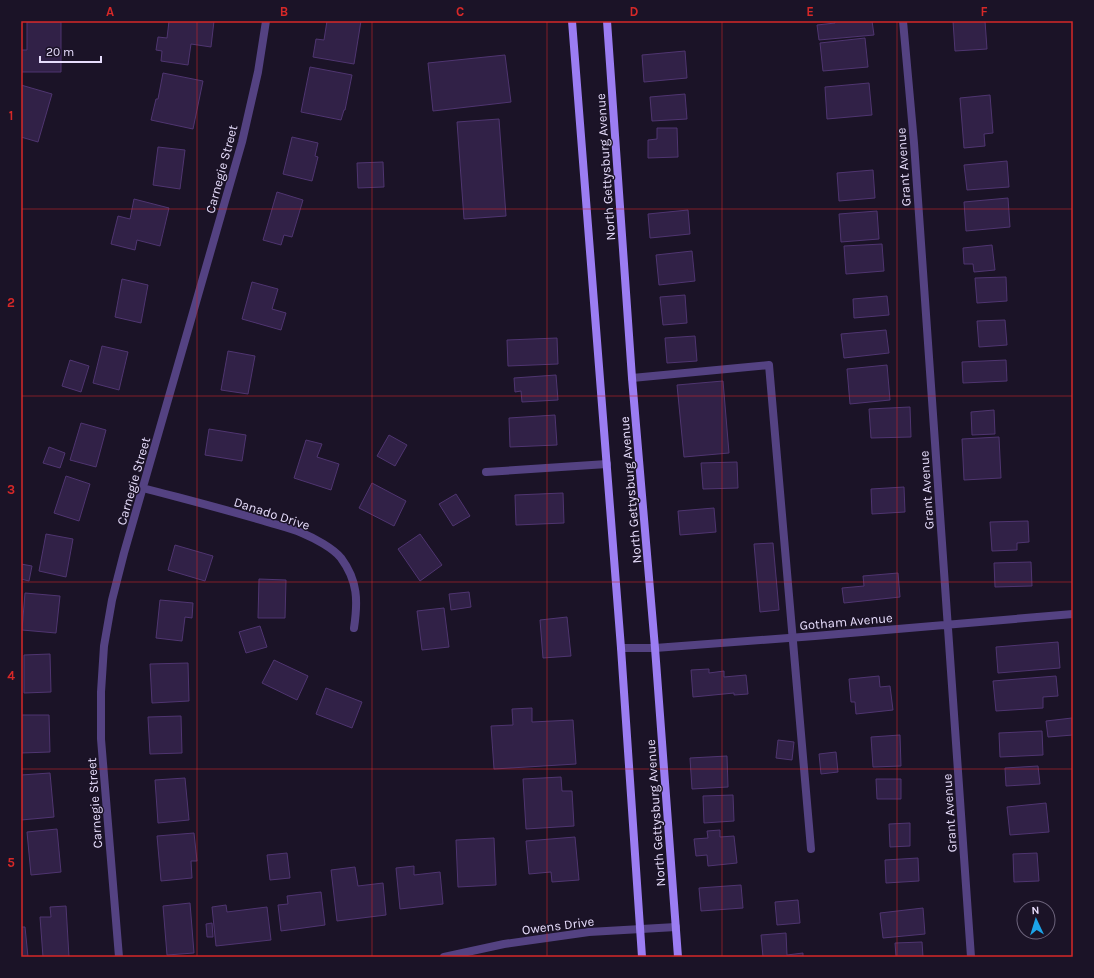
<svg xmlns="http://www.w3.org/2000/svg" width="1094" height="978" font-family="Karla,sans-serif">
  <style>
    .building { fill: #312147; stroke: #4f3570 }
    .lines { fill: none; stroke-linecap: round; stroke-linejoin: round }
    .lane { stroke: #544282; stroke-width: 8 }
    .street { stroke: #544282; stroke-width: 8 }
    .secondary { stroke: #9b7df2; stroke-width: 8 }
    .grid { fill: none; stroke: #d62828; stroke-width: 1; stroke-opacity: 0.55 }
    .labels { text-anchor: middle; stroke-width: 3; stroke-linejoin: round; paint-order: stroke }
    .street-label { font-size: 13px; fill: #e7ddfc; stroke: #1b1327 }
    .neatline { fill: none; stroke: #d62828; stroke-width: 1.5 }
    .grid-label { font-size: 13px; text-anchor: middle; font-weight: bold; fill: #d62828 }
  </style>
  <rect width="100%" height="100%" fill="#1b1327"/>
  <path class="building" d="M169,21H214L211,47L191,44L188,65L161,61L162,51L156,50L158,37L167,38Z
    M327,21H361L354,64L313,57L316,39L324,40Z
    M835,21H872L874,35L819,40L817,25L835,23Z
    M953,21H985L987,49L955,51Z
    M27,22H61V72H21V50H27Z
    M865,38L868,67L823,71L820,43Z
    M685,51L687,78L644,82L642,55Z
    M505,55L511,102L433,111L428,63Z
    M310,67L352,75L345,110H344L341,120L301,112Z
    M163,73L203,81L193,129L151,120L156,99H158Z
    M869,83L872,115L827,119L825,87Z
    M21,85L52,94L38,142L21,137Z
    M685,94L687,119L652,121L650,97Z
    M990,95L993,133L984,134L985,146L964,148L960,98Z
    M499,119L506,216L464,219L457,122Z
    M657,128H677L678,157L648,158V140L657,139Z
    M292,137L318,143L315,156L318,157L312,181L283,174Z
    M158,147L185,150L180,189L153,185Z
    M1007,161L1009,187L967,190L964,165Z
    M383,162L384,187L358,188L357,163Z
    M873,170L875,198L839,201L837,173Z
    M277,192L303,200L292,237L284,235L281,245L263,240Z
    M1008,198L1010,227L966,231L964,202Z
    M134,199L169,208L160,246L137,240L135,250L111,244L118,216L130,219Z
    M688,210L690,234L650,238L648,214Z
    M877,211L879,239L841,242L839,214Z
    M882,244L884,271L846,274L844,246Z
    M992,245L995,270L974,272L973,264H964L963,248Z
    M692,251L695,281L659,285L656,255Z
    M1006,277L1007,301L977,303L975,278Z
    M122,279L148,285L141,323L115,317Z
    M252,282L278,289L272,309L286,313L281,330L242,319Z
    M685,295L687,323L663,325L660,297Z
    M887,296L889,315L854,318L853,299Z
    M1005,320L1007,345L979,347L977,321Z
    M886,330L889,353L844,358L841,334Z
    M695,336L697,361L667,363L665,338Z
    M557,338L558,364L508,366L507,340Z
    M102,346L128,352L119,390L93,383Z
    M228,351L255,356L248,394L221,390Z
    M70,360L89,366L81,392L62,386Z
    M1006,360L1007,381L963,383L962,362Z
    M887,365L890,400L850,404L847,369Z
    M556,375L558,400L522,402L521,391L515,392L514,378Z
    M723,381L729,453L684,457L677,385Z
    M910,407L911,437L871,438L869,409Z
    M994,410L995,434L972,435L971,412Z
    M555,415L557,445L510,447L509,418Z
    M81,423L106,430L96,467L70,460Z
    M209,429L246,435L242,461L205,455Z
    M389,435L407,445L395,466L377,456Z
    M999,437L1001,478L964,480L962,439Z
    M306,440L322,444L317,457L339,464L331,490L294,478Z
    M49,447L65,453L60,468L43,463Z
    M737,462L738,488L703,489L701,463Z
    M66,476L90,484L79,521L54,513Z
    M372,483L406,501L394,526L359,508Z
    M904,487L905,512L872,514L871,489Z
    M563,493L564,523L516,525L515,495Z
    M456,494L470,516L453,526L439,504Z
    M714,508L716,532L680,535L678,511Z
    M1028,521L1029,542L1017,543V550L992,551L990,522Z
    M46,534L73,539L66,577L39,571Z
    M420,534L442,565L420,581L398,549Z
    M773,543L779,610L760,612L754,544Z
    M175,545L213,556L205,581L168,570Z
    M1031,562L1032,586L995,587L994,563Z
    M21,564L32,566L29,581L21,579Z
    M898,573L900,597L844,603L842,588L864,586L863,576Z
    M259,579L286,580L285,618H258Z
    M469,592L471,607L451,610L449,594Z
    M25,593L60,596L56,633L22,630Z
    M160,600L193,603L192,618L185,617L182,641L156,638Z
    M444,608L449,647L422,650L417,611Z
    M567,617L571,656L543,658L540,620Z
    M260,626L267,647L246,653L239,632Z
    M1058,642L1060,668L998,673L996,647Z
    M50,654L51,692L24,693V655Z
    M274,660L308,676L297,700L262,683Z
    M188,663L189,701L152,703L150,664Z
    M709,669V673L724,671V677L746,675L748,694L734,695V693L693,697L691,670Z
    M879,676L880,687L890,686L893,710L856,714L855,702H851L849,679Z
    M1056,676L1058,696L1043,697V708L996,711L993,681Z
    M326,688L362,702L352,728L316,714Z
    M532,708V722L573,720L576,764L494,769L491,726L513,725L512,709Z
    M21,715H49L50,752L21,753Z
    M181,716L182,753L150,754L148,717Z
    M1072,718L1073,735L1048,737L1046,721Z
    M1042,731L1043,755L1000,757L999,733Z
    M900,735L901,766L873,767L871,737Z
    M778,740L794,742L792,760L776,758Z
    M836,752L838,772L821,774L819,754Z
    M727,756L728,787L692,789L690,758Z
    M1038,766L1040,784L1006,786L1005,768Z
    M50,773L54,817L21,820V775Z
    M561,777L562,791H572L574,826L526,829L523,779Z
    M185,778L189,820L158,823L155,780Z
    M876,779H901V799H877Z
    M733,795L734,821L704,823L703,796Z
    M1046,803L1049,832L1010,835L1007,807Z
    M910,823V846L890,847L889,824Z
    M57,829L61,872L31,875L27,832Z
    M720,830V837L734,836L737,863L708,866L707,855L696,856L694,839L708,838L707,831Z
    M194,833L197,861H191L192,878L161,881L157,836Z
    M575,837L579,880L552,882L551,872L529,874L526,841Z
    M494,838L496,885L458,887L456,840Z
    M287,853L290,878L270,880L267,855Z
    M1037,853L1039,881L1014,882L1013,854Z
    M918,858L919,881L886,883L885,860Z
    M414,866V875L440,872L443,904L400,909L396,868Z
    M355,867L358,886L383,883L386,915L337,921L331,870Z
    M741,885L743,908L701,911L699,888Z
    M321,892L325,925L281,931L278,905L288,904L287,896Z
    M798,900L800,923L777,925L775,902Z
    M190,903L194,953L167,955L163,906Z
    M226,905L227,912L267,907L271,940L216,946L212,907Z
    M66,906L69,957H43L40,917H51L50,907Z
    M923,908L925,934L883,938L880,913Z
    M212,923L213,937H207L206,924Z
    M21,927H25L28,957H21Z
    M786,933L787,955L803,953V957H763L761,935Z
    M922,942L923,957H896L895,943Z"/>
  <g class="lines">
    <path class="lane" d="M632,378L769,365L811,849
      M486,472L607,464"/>
    <path class="street" d="M903,21L914,143L971,957
      M143,488C184,499 224,509 264,521C277,525 290,528 302,533C314,538 333,548 341,558C358,581 358,601 354,628
      M621,648H655L815,636L1073,614
      M119,957L101,739V692L104,646L112,600L124,553L242,142L258,72L266,21
      M444,957L504,944L589,932L676,927"/>
    <path class="secondary" d="M572,21L621,648L642,957
      M607,21L632,378L655,648L678,957"/>
  </g>
  <path class="grid" d="M197,21V957M372,21V957M547,21V957M722,21V957M897,21V957M21,209H1073M21,396H1073M21,582H1073M21,769H1073"/>
  <g class="labels">
    <g class="street-label">
      <text transform="translate(605 167) rotate(-94)" y="5">North Gettysburg Avenue</text>
      <text transform="translate(903 167) rotate(-94)" y="5">Grant Avenue</text>
      <text transform="translate(221 169) rotate(-75)" y="5">Carnegie Street</text>
      <text transform="translate(133 481) rotate(-74)" y="5">Carnegie Street</text>
      <text transform="translate(630 490) rotate(-95)" y="5">North Gettysburg Avenue</text>
      <text transform="translate(926 490) rotate(-94)" y="5">Grant Avenue</text>
      <text transform="translate(272 513) rotate(18)" y="5">Danado Drive</text>
      <text transform="translate(846 621) rotate(-5)" y="5">Gotham Avenue</text>
      <text transform="translate(94 803) rotate(-94)" y="5">Carnegie Street</text>
      <text transform="translate(655 813) rotate(-94)" y="5">North Gettysburg Avenue</text>
      <text transform="translate(949 813) rotate(-94)" y="5">Grant Avenue</text>
      <text transform="translate(558 925) rotate(-7)" y="5">Owens Drive</text>
    </g>
  </g>
  <rect width="1094" height="978" fill="none" stroke="#1b1327" stroke-width="44"/>
  <g transform="translate(1036 920) rotate(356)"><circle r="19" fill="#1b1327" stroke="#6d647c"/>
  <path d="M0-3L7 15L0 10L-7 15Z" fill="#1ca4e9"/>
  <text y="-6" font-size="11" font-weight="bold" text-anchor="middle" fill="#e7ddfc">N</text>
  </g>
  <path d="M40 56v6h61v-6" fill="none" stroke="#e7ddfc" stroke-width="2"/>
  <text x="46" y="56" font-size="12" fill="#e7ddfc" stroke="#1b1327" stroke-width="3" paint-order="stroke">20 m</text>
  <rect x="22" y="22" width="1050" height="934" class="neatline"/>
  <g class="grid-label">
    <text x="110" y="16">A</text>
    <text x="284" y="16">B</text>
    <text x="460" y="16">C</text>
    <text x="634" y="16">D</text>
    <text x="810" y="16">E</text>
    <text x="984" y="16">F</text>
    <text x="11" y="120">1</text>
    <text x="11" y="307">2</text>
    <text x="11" y="494">3</text>
    <text x="11" y="680">4</text>
    <text x="11" y="867">5</text>
  </g>
</svg>
